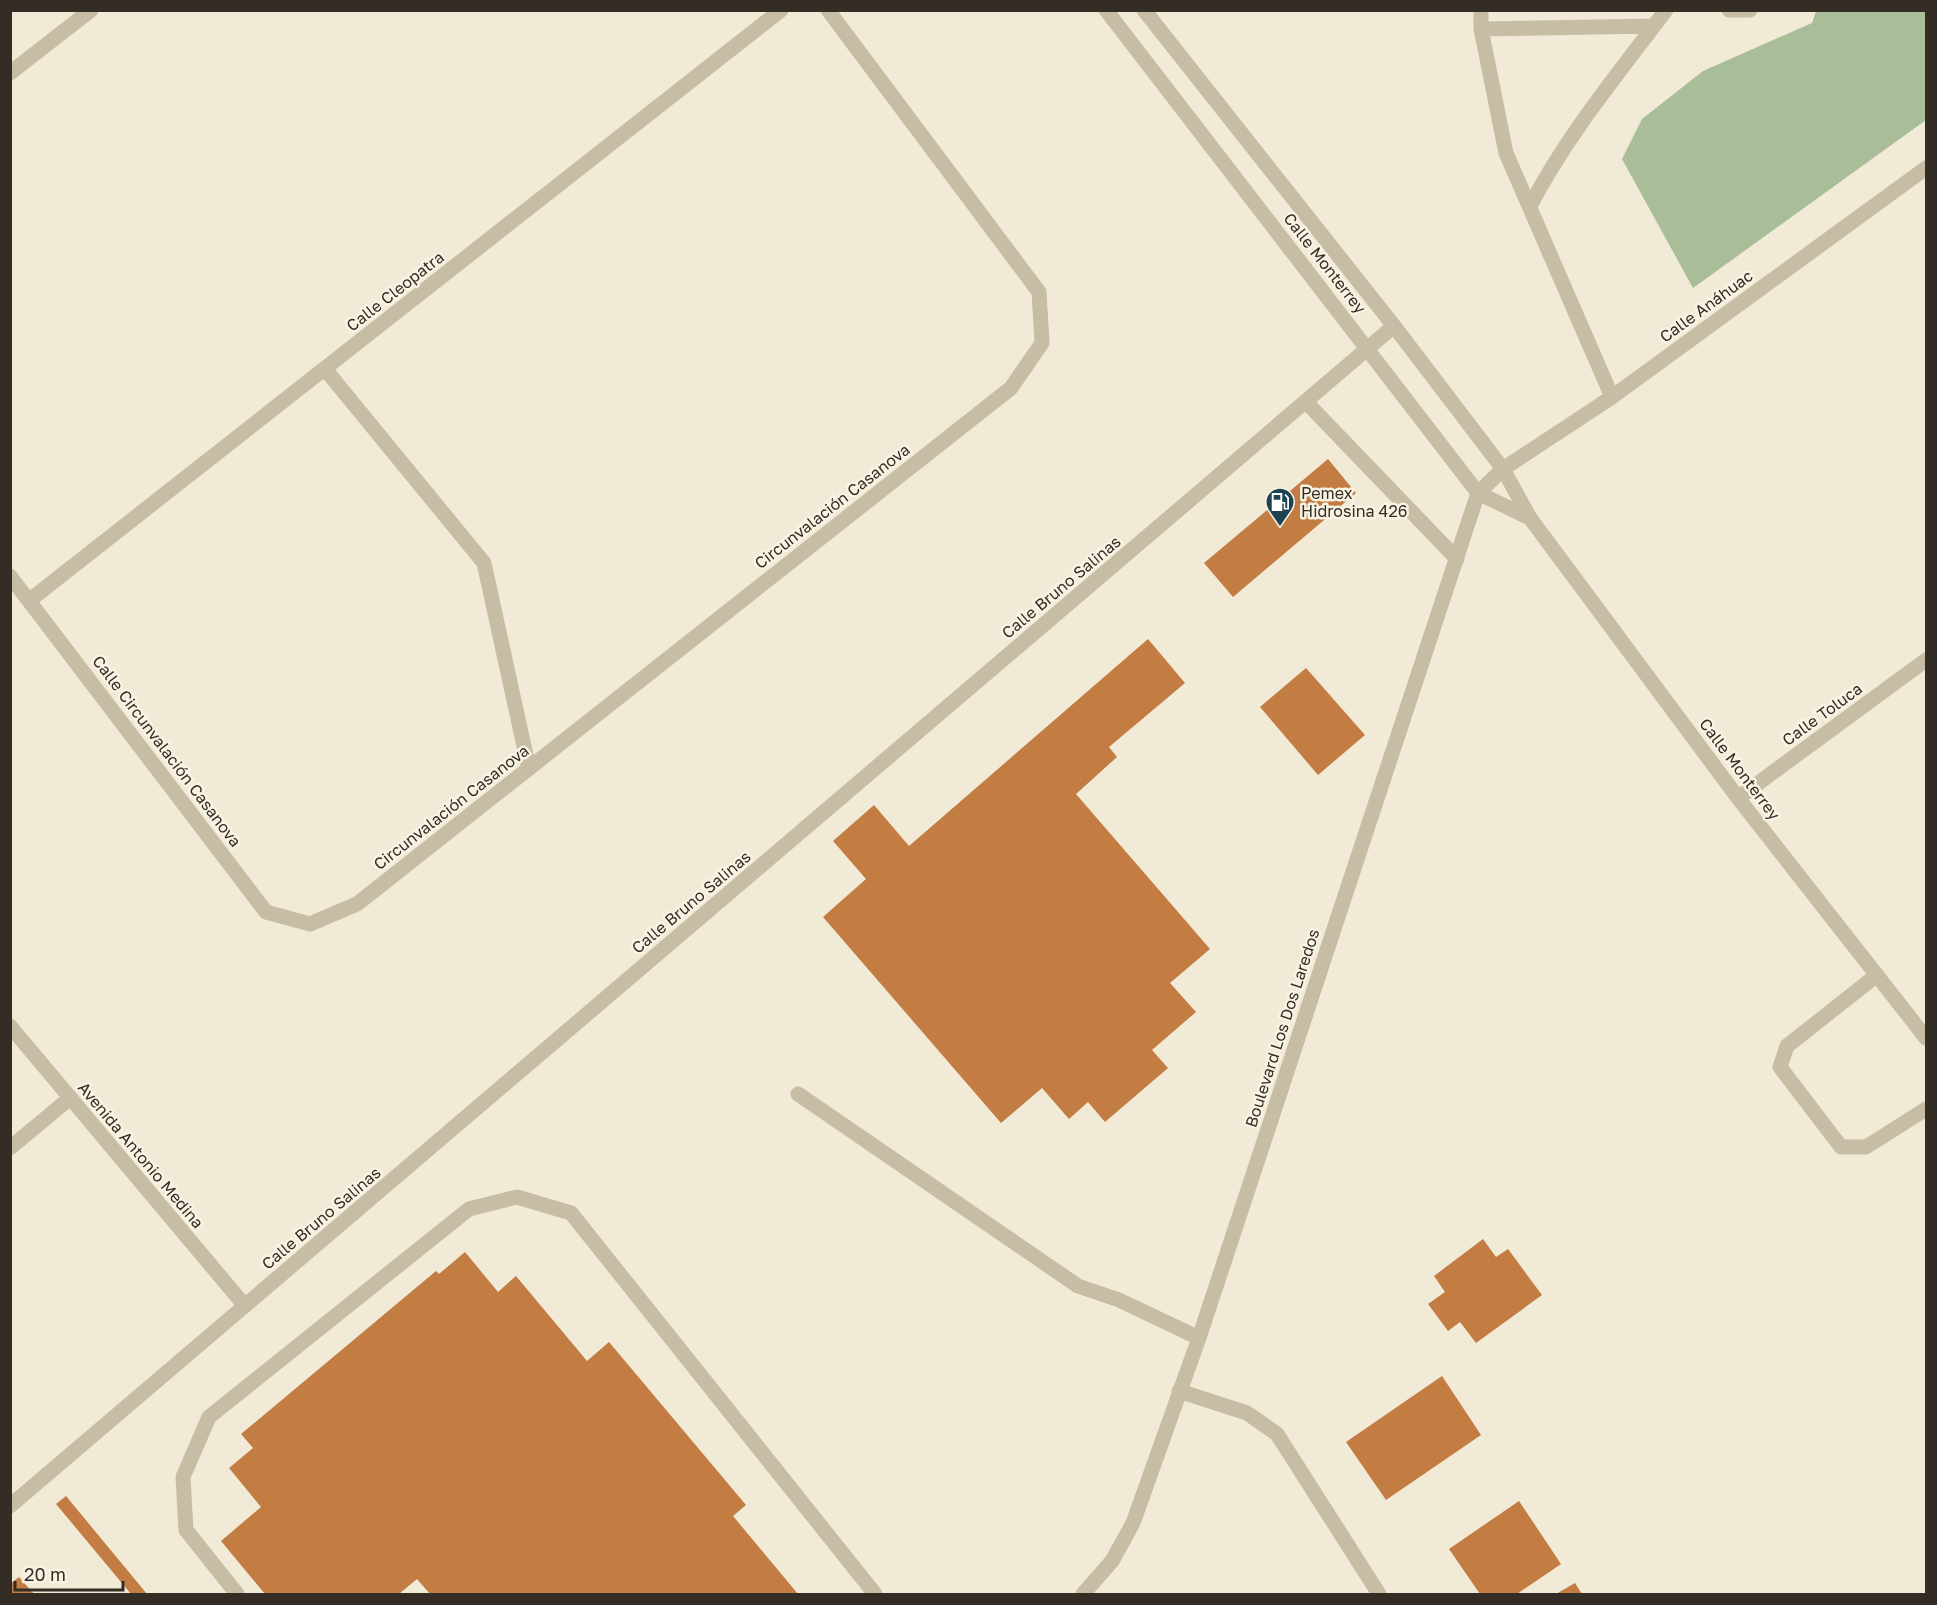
<svg xmlns="http://www.w3.org/2000/svg" width="1937" height="1605" font-family="'Golos Text',sans-serif">
  <style>
    .green { fill: #a9be98 }
    .building { fill: #c37d43 }
    .lines { fill: none; stroke-linecap: round; stroke-linejoin: round }
    .minor { stroke: #c7bca4; stroke-width: 15 }
    .labels { text-anchor: middle; stroke-width: 5; stroke-linejoin: round; paint-order: stroke }
    .street-label { font-size: 16px; fill: #332d25; stroke: #f8f3e3 }
    .poi-label { font-size: 16px; fill: #332d25; stroke: #f8f3e3; text-anchor: start }
  </style>
  <rect width="100%" height="100%" fill="#f0ead7"/>
  <path class="green" d="M1816,11H1926V120L1693,288L1622,159L1642,119L1703,71L1812,23Z"/>
  <path class="building" d="M1328,459L1356,493L1233,597L1204,563Z
    M1148,639L1185,683L1109,747L1117,757L1076,794L1210,949L1170,983L1196,1012L1152,1050L1168,1068L1105,1122L1088,1102L1069,1119L1042,1088L1001,1123L823,917L866,879L833,841L874,805L909,846Z
    M1306,668L1365,735L1318,775L1260,707Z
    M1483,1239L1496,1257L1508,1249L1542,1295L1476,1343L1460,1322L1448,1331L1428,1304L1445,1292L1434,1276Z
    M465,1252L498,1292L516,1276L587,1361L609,1342L746,1505L733,1516L798,1594H430L417,1579L399,1594H265L221,1541L261,1507L229,1468L253,1448L241,1434L436,1271L439,1274Z
    M1442,1376L1481,1435L1386,1500L1346,1442Z
    M66,1496L147,1594H131L56,1504Z
    M1519,1501L1561,1564L1517,1594H1480L1449,1549Z
    M19,1577L34,1594H10V1584Z
    M1575,1583L1582,1594H1556Z"/>
  <g class="lines">
    <path class="minor" d="M1106,10L1478,493L1530,518
      M1144,10L1394,326L1503,469L1530,518L1738,798L1926,1038
      M1481,10V29L1506,153L1612,397
      M1729,10H1750
      M1481,29L1654,26
      M10,73L91,10
      M1530,206C1567,135 1618,74 1666,10
      M325,369L484,563L529,769
      M1306,402L1457,559
      M10,576L266,912L310,924L357,904L1011,388L1042,343L1039,292L828,10
      M30,600L781,10
      M1738,798L1926,660
      M1877,975L1787,1046L1780,1067L1841,1147H1866L1926,1109
      M10,1026L245,1306
      M798,1094L1078,1286L1119,1300L1199,1338
      M10,1148L70,1098
      M1179,1391L1247,1413L1277,1434L1379,1594
      M10,1506L1394,326
      M237,1594L186,1530L183,1477L209,1417L469,1209L517,1197L571,1213L875,1594
      M1083,1594L1112,1561L1133,1523L1199,1338L1478,493L1503,469L1612,397L1926,168"/>
  </g>
  <defs>
    <g id="fuel-pin" transform="scale(1.5)"><path d="M0 17L-7.5 6A9.5 9.5 0 1 1 7.5 6Z" fill="#1d4353" stroke="#f8f3e3"/><path d="M-5.5-6h7V0h2V4h1.3V-2.5L3-4.5l.8-.8L6-3V5H2.5V1h-1V6h-7ZM-4.2-4.7v3.2H.2V-4.7Z" fill="#fff"/></g>
  </defs>
  <g fill-rule="evenodd">
    <use href="#fuel-pin" x="1280" y="502"/>
  </g>
  <g class="labels">
    <g class="street-label">
      <text transform="translate(1325 263) rotate(52)" y="6">Calle Monterrey</text>
      <text transform="translate(395 291) rotate(-38)" y="6">Calle Cleopatra</text>
      <text transform="translate(1706 306) rotate(-36)" y="6">Calle Anáhuac</text>
      <text transform="translate(832 506) rotate(-38)" y="6">Circunvalación Casanova</text>
      <text transform="translate(1061 587) rotate(-40)" y="6">Calle Bruno Salinas</text>
      <text transform="translate(1822 714) rotate(-36)" y="6">Calle Toluca</text>
      <text transform="translate(167 751) rotate(53)" y="6">Calle Circunvalación Casanova</text>
      <text transform="translate(1740 769) rotate(53)" y="6">Calle Monterrey</text>
      <text transform="translate(451 807) rotate(-38)" y="6">Circunvalación Casanova</text>
      <text transform="translate(691 902) rotate(-40)" y="6">Calle Bruno Salinas</text>
      <text transform="translate(1282 1028) rotate(-72)" y="6">Boulevard Los Dos Laredos</text>
      <text transform="translate(141 1155) rotate(50)" y="6">Avenida Antonio Medina</text>
      <text transform="translate(321 1218) rotate(-40)" y="6">Calle Bruno Salinas</text>
    </g>
    <g class="poi-label">
      <text x="1301" y="499">Pemex<tspan x="1301" dy="18">Hidrosina 426</tspan></text>
    </g>
  </g>
  <rect width="1937" height="1605" fill="none" stroke="#332d25" stroke-width="24"/>
  <path d="M15 1581v9h108v-9" fill="none" stroke="#332d25" stroke-width="3"/>
  <text x="24" y="1581" font-size="18" fill="#332d25" stroke="#f8f3e3" stroke-width="4.5" paint-order="stroke">20 m</text>
</svg>
